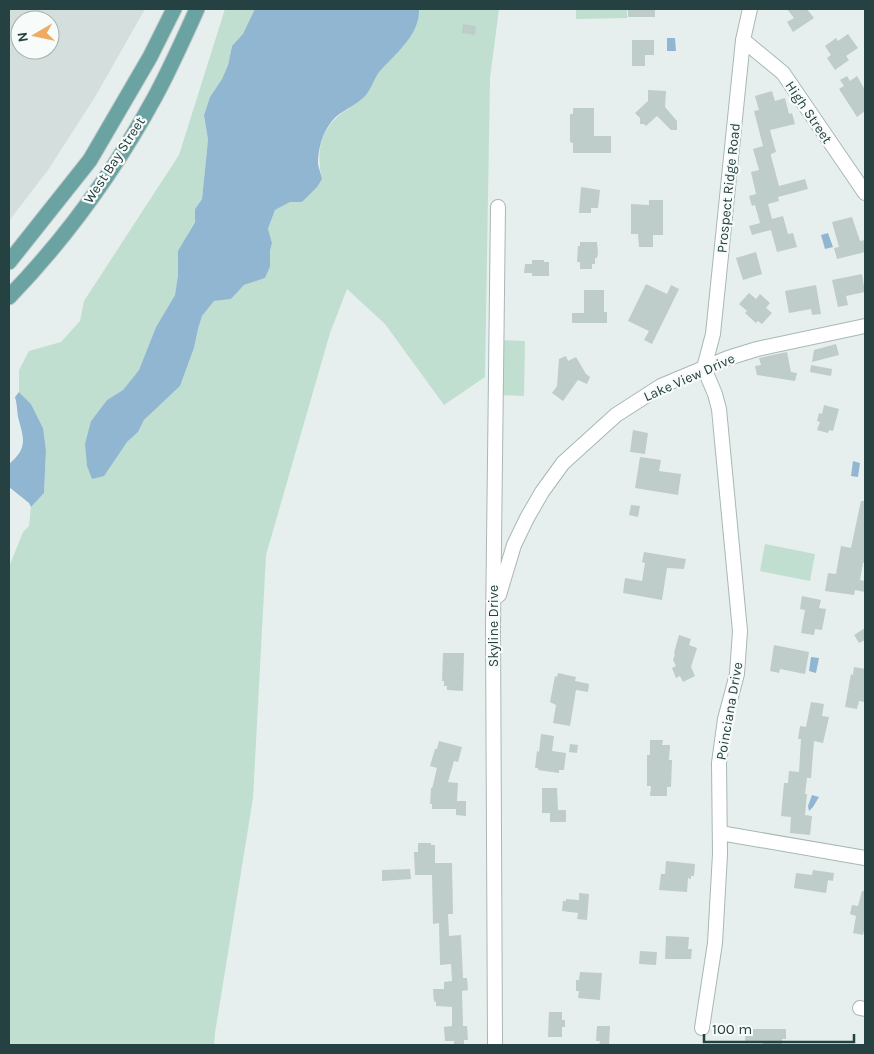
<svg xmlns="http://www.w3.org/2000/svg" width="874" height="1054" font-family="Karla,sans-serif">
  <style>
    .built { fill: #d4dfdd; fill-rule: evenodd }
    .green { fill: #c0dfd0; fill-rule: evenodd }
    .water { fill: #90b6d2 }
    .building { fill: #beccca }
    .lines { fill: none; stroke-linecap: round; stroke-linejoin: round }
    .minor-casing { stroke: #a8b7b6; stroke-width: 16 }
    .major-casing { stroke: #c2caca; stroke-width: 17 }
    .minor { stroke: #fff; stroke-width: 14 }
    .major { stroke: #6ba3a3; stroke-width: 15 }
    .labels { text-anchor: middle; stroke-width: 4.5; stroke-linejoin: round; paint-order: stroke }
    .street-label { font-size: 14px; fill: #254141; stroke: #f7fbfa }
  </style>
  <rect width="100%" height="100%" fill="#e6efed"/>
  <path class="built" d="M9,9H145L95,97L48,170L9,221ZM20,20H50V50H20Z"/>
  <path class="green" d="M225,9H499L490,78L485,377L444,405L385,324L347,289L330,333L266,555L253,798L215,1033L214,1045H9V567L23,532L29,526L31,507L44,493L46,450L43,428L31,404L19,392V370L29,351L61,342L80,321L84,301L179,155ZM232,46L350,108C322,124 315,148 322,179L302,202H290L275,210L268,230L272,243L270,251V267L265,278L244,285L231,299L214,301L202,316L198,329L194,348L180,386L144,420L138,432L127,442L115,458L91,421L107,400L123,390L139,370L156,327L175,295L187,235L195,221V209L202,199L208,140L204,115L210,97L222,79L228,65Z
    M576,9H627V18L576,19Z
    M500,340L525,341L524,396L499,395Z
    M765,544L815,554L810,581L760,571Z"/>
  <path class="water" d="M255,9H419C420,35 395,54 379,72C373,80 371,91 363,98C356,104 348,108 341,113C325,123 318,146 318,164C319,169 321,174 322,179L317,187L302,202H290L275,210L268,229L272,243L270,251V267L265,278L244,285L231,299L214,301L202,316L198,329L194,348L180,386L144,420L138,432L127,442L104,476L92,479L87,466L85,444L91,421L107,400L123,390L139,370L156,327L175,295L178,276V251L195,222V209L202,199L208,140L204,115L210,97L222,79L228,65L232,46L243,34Z
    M667,38H675L676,51H667Z
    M828,233L833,247L825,249L821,235Z
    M19,392L31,404L43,428L46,450L44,493L31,507L29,503L9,487V464C28,448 24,439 18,417C17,410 17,404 15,397Z
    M853,461L860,463L858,477L851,476Z
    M811,657L819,658L816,673L809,671Z
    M812,795L819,797L813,807L809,811L808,806Z"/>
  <path class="building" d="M628,9H655V17H628Z
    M787,9H807L814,18L793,32L787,22L794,18Z
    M463,24L476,26L475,35L462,33Z
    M848,34L858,48L846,56L849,60L835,70L827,58L831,55L825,46L836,38L838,41Z
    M632,40H654V55H645V66H632Z
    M847,76L850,81L857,76L865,90V111L857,117L839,89L844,86L840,80Z
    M648,90L666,91L665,107L677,121V130H671L657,116L646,126L644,124H640V118L635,113L648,101Z
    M772,91L775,101L785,98L789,114L792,113L795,124L770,130L776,152L771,154V156L779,186L805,179L808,189L778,197L779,201L768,204L772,219L783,216L788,234L793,233L797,247L777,252L771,230L752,235L749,226L760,223L755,205L752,206L749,196L756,194L751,172L759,170L753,149L763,146L754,111L759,110L755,96Z
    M573,108H594V136H611V153H573V143L570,142V114H573Z
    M581,187L600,190L598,208H591V213H579Z
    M649,200H663V235H653V247H639L638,234H631V204L649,205Z
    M852,217L860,241L865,240V252L837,259L834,248L839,247L832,222Z
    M580,242H597L598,254L597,258H595V264H592V269H580V262H577L578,246H580Z
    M756,252L762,274L743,280L736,258Z
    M532,260H544V262H549V276H532V273H524L525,264H532Z
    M862,274L865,292L846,296L848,305L838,307L832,280Z
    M646,284L667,294L671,285L679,289L652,344L644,340L649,331L628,321Z
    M816,285L821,314L812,315L811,309L789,313L785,291Z
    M584,290H604V312H607V323H572V313H584Z
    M749,293L756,299L760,294L770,303L766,308L772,313L762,324L758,321L756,323L745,313L747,311L739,304Z
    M836,344L839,355L812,362L814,350Z
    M787,352L791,372L797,373L795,381L757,375L755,366L761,365L759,358Z
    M566,356L568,361L576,357L586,374L590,377L587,384L578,380L563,401L552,393L557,386L559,359Z
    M811,365L832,369L831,376L810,372Z
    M824,405L839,409L833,431L829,430L828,433L817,430L820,422L817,421L819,413L822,414Z
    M633,430L648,433L645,454L630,452Z
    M640,457L661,460L659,471L681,474L678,495L635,488Z
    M861,501H865V563H863L860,580L865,581V592L855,590L854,595L825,591L828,573L836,574L841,546L851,548Z
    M631,505L640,506L638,517L629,515Z
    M644,552L686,559L684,569L667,568L662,600L623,593L625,578L642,581L645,563L642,562Z
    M802,596L821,600L819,608L826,609L822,630L815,629L814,635L801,633L805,610L800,609Z
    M865,628V640L859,643L854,635Z
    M679,635L691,639L689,645L697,648L691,667L695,676L683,682L680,676L676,678L672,668L676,666L673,660L675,654L674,653Z
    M774,645L809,652L805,674L780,669L779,673L770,671Z
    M443,653H464L463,691L447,690V686H444V681H442Z
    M854,667L865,669V702L859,701L857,709L845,707L851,674L853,675Z
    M558,673L576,677L575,681L589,684L588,692L576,690L570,726L553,723L556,705L550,702L555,676L557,677Z
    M811,702L824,704L822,716L829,717L823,743L814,741L811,778H807L805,794H807L805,815L812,816L810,835L790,833L791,817L781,816L784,783H788L789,771L799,772L801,739H798L800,726L806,727Z
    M541,734L554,736L552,751L566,753L564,770H559V773L538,770V768H535L537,751L539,752Z
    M650,740H663L662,745H670L669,760H672L671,787H667V796H650L651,786H647V755H650Z
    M439,741L462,747L458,762L454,761L448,782L458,783L457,801H466V816L456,815V809H432V804H430L431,788H432L433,785L437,768L430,766L435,749H437Z
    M570,744L578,745L577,753L569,752Z
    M542,788H557L558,810H566V822H550V813H542Z
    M418,843H431V845H435V863H452L453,914H448L449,936L461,935L463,978H467L468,990L462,991L463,1026H467L468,1040H464V1045H454V1041H445L444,1027L452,1026V1007L436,1006V1001L434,1002L433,989H444V982L452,981L451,964L440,965L439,923L433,924L432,875H415L414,852H418Z
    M666,861L695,864L694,876H691V879L688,878L687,892L659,890L661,874H665Z
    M410,869L411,879L382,881V870Z
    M813,870L834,873L833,881L828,880L826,893L794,888L796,873L812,875Z
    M862,891H865V927L863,935L853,933L856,916L850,914L852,905L858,906Z
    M579,893L589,894L587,920L577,919L578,913L562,911L563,901H566V899L579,900Z
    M666,936L689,937L688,949H692L691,959H665Z
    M640,951L657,952L656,965L639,964Z
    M580,972L602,973L600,1000L578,998L579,991H576V980H579Z
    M549,1012H562V1020H565V1027H562V1037H548Z
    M597,1026H610L609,1045H599L600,1041H596Z
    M746,1029H786V1039H782V1045H763V1041H745Z"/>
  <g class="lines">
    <g class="minor-casing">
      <path id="minor" d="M743,40L783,73L865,193
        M704,368L713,334L743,40L750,9
        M499,595L514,545L527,518L542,492L563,463L616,415L661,386L728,358L757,349L865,326
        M720,833L865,858
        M860,1008L865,1009
        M702,1028L715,943L720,854L719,763L725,719L737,674L740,631L719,409L715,394L704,368
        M495,1045L493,627L498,207"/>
    </g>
    <g class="major-casing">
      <path id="major" d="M9,262L90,160L150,57L174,9
        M9,297C67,237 117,167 156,95C171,67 184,38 197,9"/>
    </g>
    <use href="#minor" class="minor"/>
    <use href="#major" class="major"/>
  </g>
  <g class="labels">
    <g class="street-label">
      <text transform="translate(809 112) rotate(56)" y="5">High Street</text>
      <text transform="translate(114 160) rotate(-57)" y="5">West Bay Street</text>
      <text transform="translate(728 188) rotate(-84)" y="5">Prospect Ridge Road</text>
      <text transform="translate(689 377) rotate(-24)" y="5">Lake View Drive</text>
      <text transform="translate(493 626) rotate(-90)" y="5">Skyline Drive</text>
      <text transform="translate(729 711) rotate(-80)" y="5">Poinciana Drive</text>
    </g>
  </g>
  <rect width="874" height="1054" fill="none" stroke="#254141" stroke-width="20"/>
  <g transform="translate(35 35) rotate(261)"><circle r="24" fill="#f7fbfa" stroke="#a3b1b0"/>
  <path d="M0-4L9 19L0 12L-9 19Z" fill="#f0ab63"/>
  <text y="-8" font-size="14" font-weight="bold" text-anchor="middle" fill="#254141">N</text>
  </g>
  <path d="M704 1034v8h150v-8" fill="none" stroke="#254141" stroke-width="2.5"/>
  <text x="712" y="1034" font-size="15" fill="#254141" stroke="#f7fbfa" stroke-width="4" paint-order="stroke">100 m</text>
</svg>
